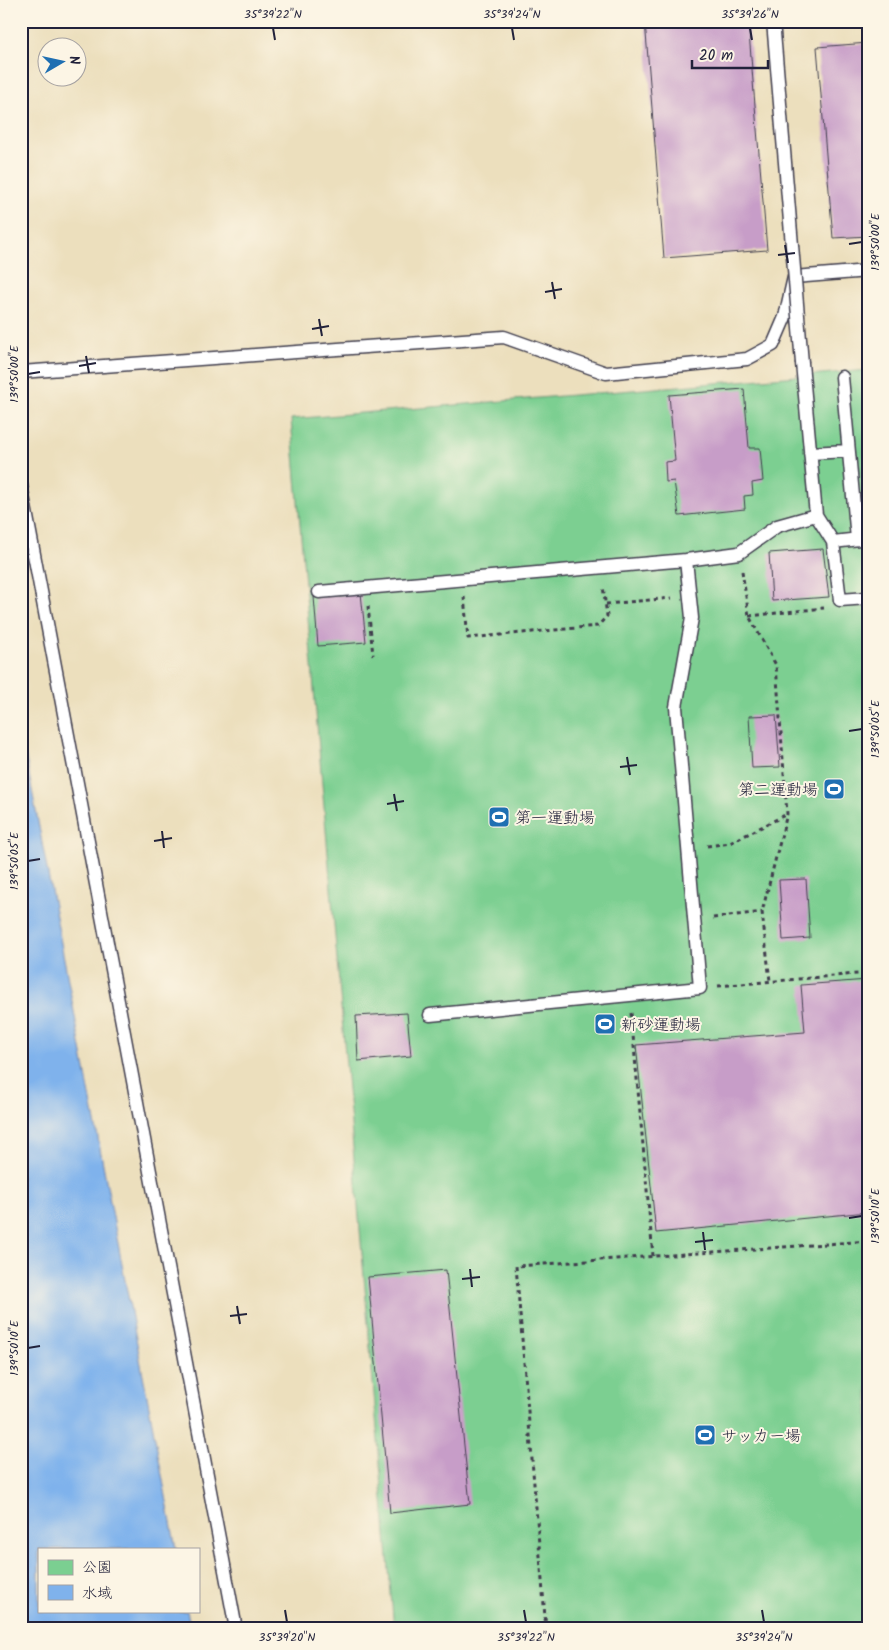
<svg xmlns="http://www.w3.org/2000/svg" width="889" height="1650" font-family="Kalam,'Klee One',sans-serif">
  <style>
    .green { fill: #7bcf91; stroke: #4e7866 }
    .water { fill: #7fb2ec; stroke: #506a94 }
    .building { fill: #c79dc8 }
    .lines { fill: none; stroke-linecap: round; stroke-linejoin: round }
    .lane-casing { stroke: #403e4e; stroke-width: 15 }
    .path { stroke: #403e4e; stroke-width: 3; stroke-dasharray: 4 4; stroke-linecap: butt }
    .lane { stroke: #fff; stroke-width: 12 }
    .lane-bridge-casing { stroke: #403e4e; stroke-width: 15; stroke-linecap: butt }
    .lane-bridge { stroke: #fff; stroke-width: 12 }
    .ticks { fill: none; stroke: #22223b; stroke-width: 2 }
    .labels { text-anchor: middle; stroke-width: 4; stroke-linejoin: round; paint-order: stroke }
    .poi-label { font-size: 16px; fill: #22223b; stroke: #fcf5e5; text-anchor: start }
    .neatline { fill: none; stroke: #22223b; stroke-width: 2 }
    .ticks-label { font-size: 12px; text-anchor: middle; fill: #22223b }
  </style>
  <rect width="100%" height="100%" fill="#fcf5e5"/>
  <filter id="ink" filterUnits="userSpaceOnUse"><feTurbulence type="fractalNoise" baseFrequency=".02" numOctaves="2"/><feDisplacementMap in="SourceGraphic" scale="10" xChannelSelector="R" yChannelSelector="G"/><feConvolveMatrix kernelMatrix="1 2 1 2 8 2 1 2 1" color-interpolation-filters="sRGB"/></filter>
  <filter id="wash" filterUnits="userSpaceOnUse"><feTurbulence type="fractalNoise" baseFrequency=".0096" numOctaves="4" result="noise"/><feDisplacementMap in="SourceGraphic" scale="20" xChannelSelector="R" yChannelSelector="G"/><feGaussianBlur stdDeviation="1.12" result="paint"/><feColorMatrix in="noise" values="0 0 0 0 0 0 0 0 0 0 0 0 0 0 0 0 0 1.4 0 .05"/><feComposite in="paint" operator="in"/></filter>
  <g filter="url(#wash)">
    <rect width="100%" height="100%" fill="#ecdfbd"/>
    <path class="green" d="M868,370V1629H394L291,419Z"/>
    <path class="water" d="M21,732L176,1549H39V1611H187L191,1629H21Z"/>
    <g id="blocks">
      <path class="building" d="M645,21H748L767,250L664,258Z
        M868,43V236L833,238L817,47Z
        M744,389L749,448H760L763,481L752,483L753,495L744,496L745,509L679,516L674,481L666,482L665,462L675,461L669,395Z
        M823,549L829,597L772,601L769,553Z
        M361,593L366,642L318,646L314,597Z
        M776,715L780,767L752,768L749,716Z
        M806,879L810,938L783,940L779,880Z
        M868,980V1212L656,1233L636,1045L805,1032L801,985Z
        M407,1013L411,1056L358,1061L356,1016Z
        M446,1270L470,1504L390,1513L368,1277Z"/>
    </g>
  </g>
  <g filter="url(#ink)">
    <use href="#blocks" fill-opacity="0" stroke="#403e4e" stroke-width="1"/>
    <g class="lines">
      <g class="lane-casing">
        <path id="lane" d="M21,372L504,337L606,373L747,359L773,345L785,317L794,277L868,271
          M842,377L857,539
          M810,453L848,451
          M21,485L236,1629
          M816,515L833,542L868,538
          M833,542L840,600L868,598
          M319,592L686,560L739,553L777,526L816,515L802,363
          M430,1015L700,988L676,707L692,618L686,560"/>
      </g>
      <path class="path" d="M742,571L749,616L776,665L787,814L762,912L770,981
        M464,597L468,638L598,626L607,616L603,586
        M606,604L672,598
        M368,606L373,655
        M749,616L824,608
        M707,846L730,843L787,814
        M713,918L762,912
        M718,986L868,973
        M631,1013L653,1256
        M546,1629L516,1266L868,1241
        M796,1629L868,1622"/>
      <use href="#lane" class="lane"/>
      <g class="lane-bridge-casing">
        <path id="lane-bridge" d="M773,21L802,363"/>
      </g>
      <use href="#lane-bridge" class="lane-bridge"/>
    </g>
  </g>
  <path class="ticks" d="M273,28L275,40M512,28L514,40M750,28L752,40M849,244L862,242M785,245L788,263M778,255L795,253M552,282L555,299M545,292L562,289M319,319L322,336M312,329L329,326M86,356L89,373M79,366L96,363M28,374L40,372M849,731L862,729M627,757L630,775M620,767L637,765M394,794L397,811M387,804L404,801M162,831L164,848M154,841L172,838M28,861L40,859M849,1218L862,1216M703,1232L705,1250M695,1242L713,1240M470,1269L472,1287M462,1279L480,1277M237,1306L240,1324M230,1316L247,1314M28,1348L40,1346M285,1610L287,1622M524,1610L526,1622M762,1610L764,1622"/>
  <defs>
    <g id="stadium-square" transform="scale(1.125)"><rect x="-9" y="-9" width="18" height="18" rx="4" fill="#1f6fb2" stroke="#fcf5e5"/><path d="M0-5a6.5 5 0 1 0 0 10a6.5 5 0 1 0 0-10ZM-3.5-1.8h7v3.6h-7Z" fill="#fff"/></g>
  </defs>
  <g fill-rule="evenodd">
    <use href="#stadium-square" x="834" y="789"/>
    <use href="#stadium-square" x="499" y="817"/>
    <use href="#stadium-square" x="605" y="1024"/>
    <use href="#stadium-square" x="705" y="1435"/>
  </g>
  <g class="labels">
    <g class="poi-label">
      <text x="818" y="795" text-anchor="end">第二運動場</text>
      <text x="515" y="823">第一運動場</text>
      <text x="621" y="1030">新砂運動場</text>
      <text x="721" y="1441">サッカー場</text>
    </g>
  </g>
  <rect width="889" height="1650" fill="none" stroke="#fcf5e5" stroke-width="55"/>
  <rect x="38" y="1548" width="162" height="65" fill="#fcf5e5" stroke="#a5a1a1"/>
  <rect x="48" y="1560" width="25" height="15" fill="#7bcf91" stroke="#a5a1a1"/>
  <text x="82" y="1572" font-size="15" fill="#22223b">公園</text>
  <rect x="48" y="1585" width="25" height="15" fill="#7fb2ec" stroke="#a5a1a1"/>
  <text x="82" y="1598" font-size="15" fill="#22223b">水域</text>
  <g transform="translate(62 62) rotate(81)"><circle r="24" fill="#fcf5e5" stroke="#a5a1a1"/>
  <path d="M0-4L9 19L0 12L-9 19Z" fill="#1f6fb2"/>
  <text y="-8" font-size="14" font-weight="bold" text-anchor="middle" fill="#22223b">N</text>
  </g>
  <path d="M692 60v8h76v-8" fill="none" stroke="#22223b" stroke-width="2.5"/>
  <text x="699" y="60" font-size="15" fill="#22223b" stroke="#fcf5e5" stroke-width="4" paint-order="stroke">20 m</text>
  <rect x="28" y="28" width="834" height="1594" class="neatline"/>
  <g class="ticks-label">
    <text x="273" y="18">35°39'22"N</text>
    <text x="512" y="18">35°39'24"N</text>
    <text x="750" y="18">35°39'26"N</text>
    <text transform="translate(875 242) rotate(-90)" y="4">139°50'00"E</text>
    <text transform="translate(14 374) rotate(-90)" y="4">139°50'00"E</text>
    <text transform="translate(875 729) rotate(-90)" y="4">139°50'05"E</text>
    <text transform="translate(14 861) rotate(-90)" y="4">139°50'05"E</text>
    <text transform="translate(875 1216) rotate(-90)" y="4">139°50'10"E</text>
    <text transform="translate(14 1348) rotate(-90)" y="4">139°50'10"E</text>
    <text x="287" y="1641">35°39'20"N</text>
    <text x="526" y="1641">35°39'22"N</text>
    <text x="764" y="1641">35°39'24"N</text>
  </g>
</svg>
